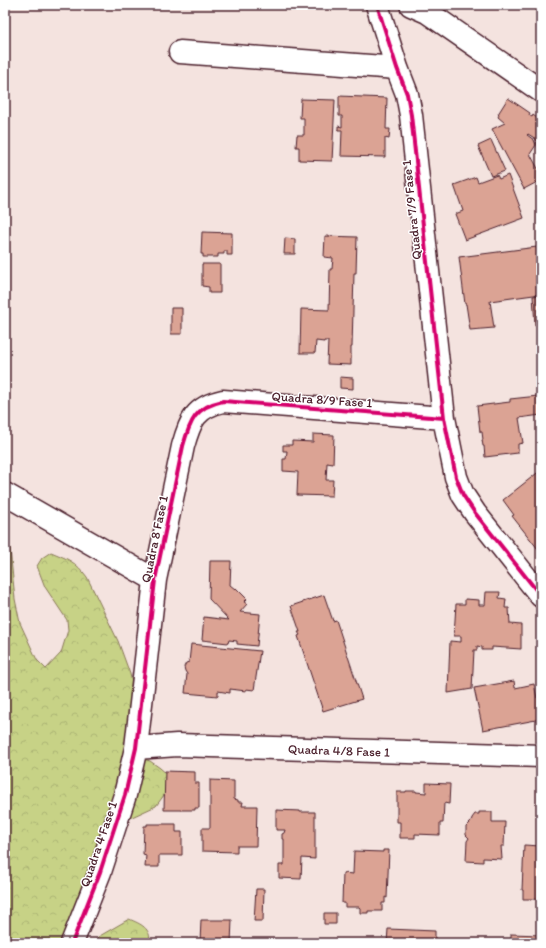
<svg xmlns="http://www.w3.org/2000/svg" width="546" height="948" font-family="Itim,sans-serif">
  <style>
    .forest { fill: url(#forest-crowns); stroke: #887858 }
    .building { fill: #dba394; stroke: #4a1f2b }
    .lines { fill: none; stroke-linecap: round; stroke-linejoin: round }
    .street-casing { stroke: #4a1f2b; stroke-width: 25 }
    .street { stroke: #fff; stroke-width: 22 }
    .cycleway-casing { stroke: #fff; stroke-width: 6 }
    .cycleway { stroke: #d6006c; stroke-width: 4 }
    .labels { text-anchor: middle; stroke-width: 3; stroke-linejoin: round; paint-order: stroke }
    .street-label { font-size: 13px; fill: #4a1f2b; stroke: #fff }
  </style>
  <defs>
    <pattern id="forest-crowns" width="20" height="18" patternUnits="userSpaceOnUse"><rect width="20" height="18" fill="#c7d286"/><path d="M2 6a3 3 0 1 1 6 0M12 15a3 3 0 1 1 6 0" fill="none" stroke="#acb474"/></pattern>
  </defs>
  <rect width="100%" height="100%" fill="#f4e3df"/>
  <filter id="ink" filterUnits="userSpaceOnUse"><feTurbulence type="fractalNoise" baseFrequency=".025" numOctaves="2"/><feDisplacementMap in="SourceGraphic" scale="8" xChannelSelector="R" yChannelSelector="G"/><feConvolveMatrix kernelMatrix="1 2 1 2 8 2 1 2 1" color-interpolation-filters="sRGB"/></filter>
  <g filter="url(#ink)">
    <path class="forest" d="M5,539H6L10,549L15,599L20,623L37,660L46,669L61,653L68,630L67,620L45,587L37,566L42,558L51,552C68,559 76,562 87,577L118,641L130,674L141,722L128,754L150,761L160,768L168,775L170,787L156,806L132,817L124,824L79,917L59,943H5Z
      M129,919C141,924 151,928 150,943H93L98,937Z"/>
    <path class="building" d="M339,96L387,98L386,129H390L389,139L385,138V157L341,156L342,130H338V126L342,127V116H339Z
      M508,98L530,113L529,115L532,117L533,115L541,121V147L538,148L536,139L528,134L527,135L534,140L536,145L530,154L541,174V180L524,189L492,129L505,123L498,117L499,115L498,114Z
      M301,99L335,100L332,161L299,160V147H296L297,135H304V118H300Z
      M491,140L505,171L491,176L478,146Z
      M497,175L499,179L508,175L524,218L465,240L455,214L463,211L454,185L476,177L478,182Z
      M202,232L232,233V255H227V251H224V254H218V257H203V254H201Z
      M325,236L357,237L356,273H354L352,347H351V365L327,364L328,341H324V342L316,341L315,353H300L301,309L329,310L330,269H332L333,258L324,257Z
      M285,238L295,239V254H284Z
      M537,247L538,254H540L541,265V294L490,301L494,328L470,330L466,304H465L459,257Z
      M202,264H220V293H209V287L202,286Z
      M541,295V325H535L533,296Z
      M171,308H182V334H171Z
      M340,377L353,378V389L340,388Z
      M538,396L541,415L519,418L523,443L518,444V453L485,457L484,446H483L482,440H483L482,432H480L477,406L510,402V399Z
      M313,434L334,435L333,464L327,463L326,480H333L332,496L297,495L298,472L283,471V459H286L287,451H283V445H292V441L313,442Z
      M541,470V488L539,490L541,493V546L538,549L512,516L514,515L503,500Z
      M210,561H231L230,585L235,589L236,588L247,599L244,602L247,604L240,612L260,614L257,646L237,644V641L229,640L228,643L202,640L204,617L229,620L209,599Z
      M486,592H500L499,598L506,599L505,608H509L510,624L521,625V649L492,647V650H482V647L477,646V650H474L472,689L448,693L450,641L461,642V636H454L456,604H465V599L479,600V605H485Z
      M324,595L333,621L336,620L362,699L323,711L298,636L300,635L298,632H300L291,606Z
      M191,644L260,651L254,690L246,689V691L230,689V693L218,691V696L185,693L187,674L185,671L184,667L186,663L189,662Z
      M514,681L515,688L534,684L537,698L541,697V719L483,730L474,688Z
      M165,771L195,772V783H199V808H195V810H164Z
      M210,780L234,781V799L238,800V802H243L242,806H257L256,846H237V852L202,851V828H210Z
      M426,783L450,784L449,804L444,803L443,823H440V835L415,834V838H400V822H397V792H406V791H416V792L426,793Z
      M276,810L300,811V812H315V859L302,858L301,879L279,878V865H284V839H282V834L284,833L285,830H276Z
      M479,812H492V822H505L504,846H501L502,859L483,858V862L466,861L467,841L469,838L466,835V827L471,822L472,818L475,814H479Z
      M147,824H176V832H182V855H159V867H145L146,855L143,854L144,826H147Z
      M524,845L541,846V899H523V890H522Z
      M383,850H389L387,898L385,897V903H382V911H368V913H360V908L359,907H345V903H342L343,873L353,874L354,851L383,852Z
      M256,889H264L263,921H254Z
      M324,913H336V924H324Z
      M201,920H232L231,943H200Z
      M388,929L435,931V943H387Z
      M511,934L541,935V943H511Z"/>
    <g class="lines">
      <g class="street-casing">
        <path id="street" d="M377,5L397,68L407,94L411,115L444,418L456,477L463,495L475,513L541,596
          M411,5L427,12L541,91
          M180,52L397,68
          M5,494L155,580
          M136,748L177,745L541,756
          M72,943L100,872L125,795L136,748L155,580L183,446C190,421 195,407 223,401L444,418"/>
      </g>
      <use href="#street" class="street"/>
      <g class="cycleway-casing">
        <path id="cycleway" d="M377,5L397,68L407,94L411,115L444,418L456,477L463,495L475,513L541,596
          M72,943L100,872L125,795L136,748L155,580L183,446C190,421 195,407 223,401L444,418"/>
      </g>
      <use href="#cycleway" class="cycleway"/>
    </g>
  </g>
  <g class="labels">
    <g class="street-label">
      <text transform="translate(411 210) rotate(-96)" y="5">Quadra 7/9 Fase 1</text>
      <text transform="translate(322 399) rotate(4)" y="5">Quadra 8/9 Fase 1</text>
      <text transform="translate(154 539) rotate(-78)" y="5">Quadra 8 Fase 1</text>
      <text transform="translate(339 750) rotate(2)" y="5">Quadra 4/8 Fase 1</text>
      <text transform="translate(98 844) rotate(-71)" y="5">Quadra 4 Fase 1</text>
    </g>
  </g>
  <rect width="546" height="948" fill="none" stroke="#fff" stroke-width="20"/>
  <rect x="10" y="10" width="526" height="928" fill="none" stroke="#4a1f2b" stroke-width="1.5" filter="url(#ink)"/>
</svg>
